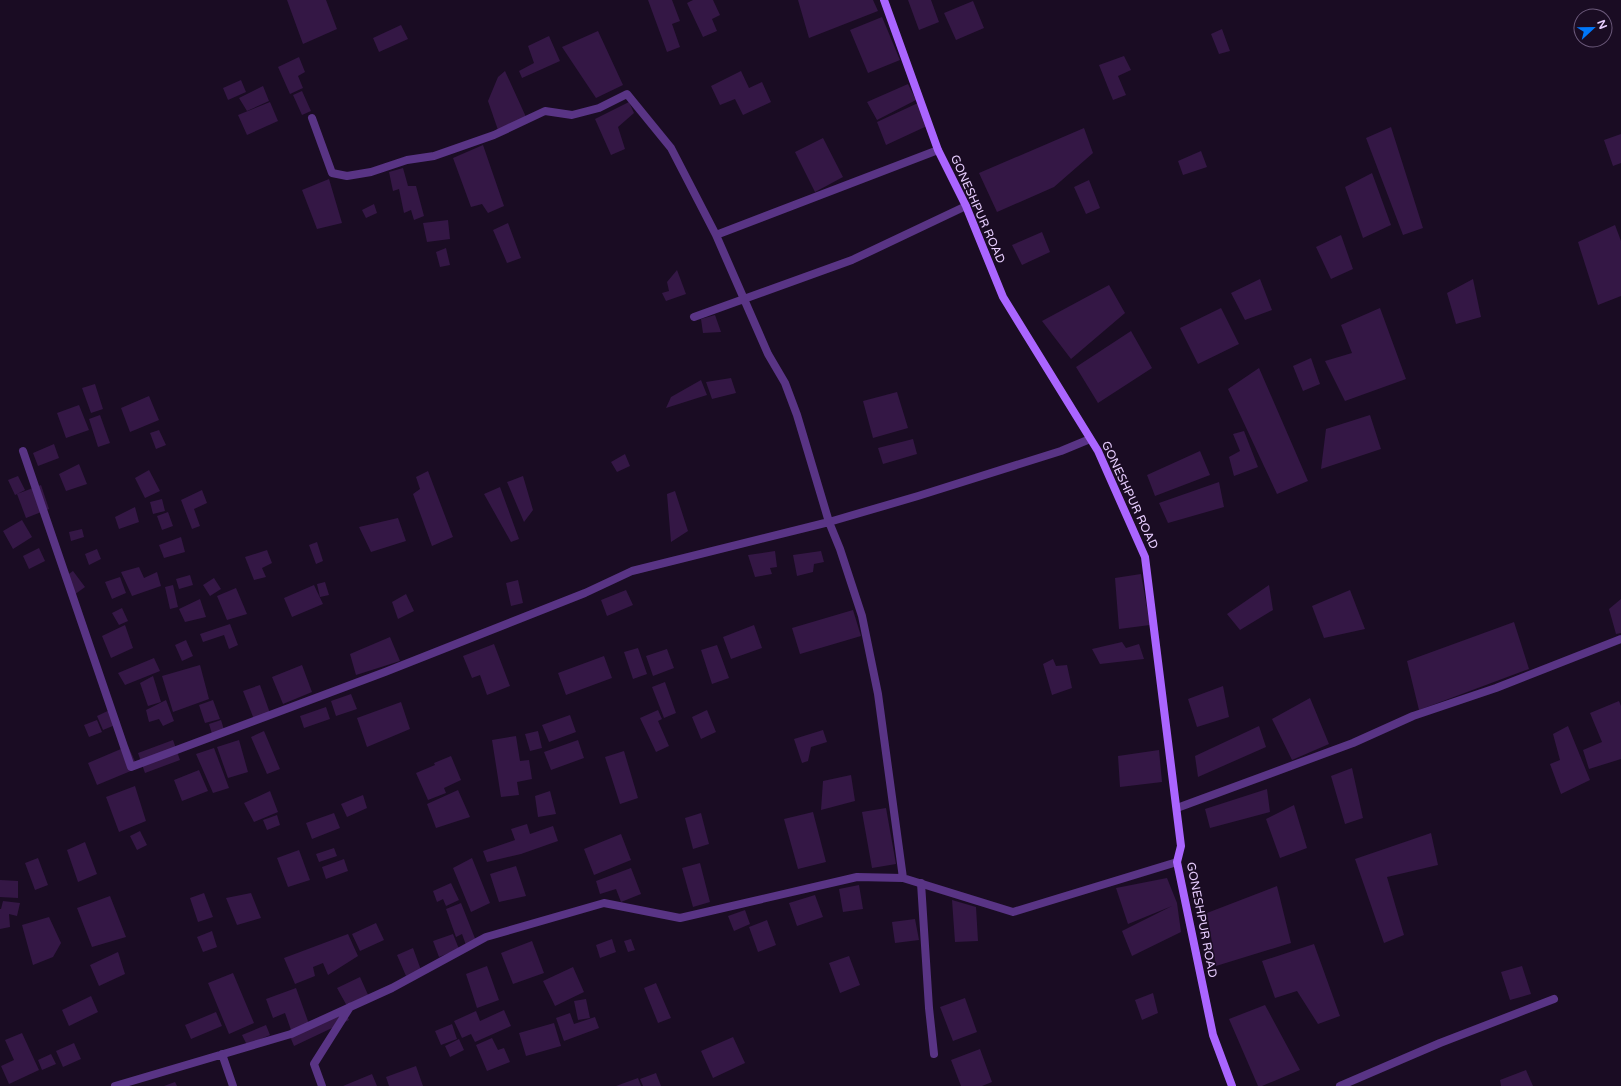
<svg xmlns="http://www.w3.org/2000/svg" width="1621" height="1086" font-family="'Varela Round',sans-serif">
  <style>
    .building { fill: #341745 }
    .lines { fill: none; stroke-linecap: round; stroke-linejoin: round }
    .lane { stroke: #593485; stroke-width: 8 }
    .street { stroke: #593485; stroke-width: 8 }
    .secondary { stroke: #aa65ff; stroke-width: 8 }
    .labels { text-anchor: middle; stroke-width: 3; stroke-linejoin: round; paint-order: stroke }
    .street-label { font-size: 12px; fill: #e8ceff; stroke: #1a0c23 }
  </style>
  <rect width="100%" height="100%" fill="#1a0c23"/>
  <path class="building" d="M287,0H326L337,29L303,44Z
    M648,0H672L680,21L672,24L680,47L667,52Z
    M693,0H713L720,15L712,19L717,31L703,37L687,3Z
    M798,0H873L878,11L809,38Z
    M908,0H931L939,22L919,30Z
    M973,1L984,28L956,40L944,13Z
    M882,17L900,60L868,73L850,30Z
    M401,25L408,39L379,52L373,38Z
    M1222,29L1230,51L1219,54L1211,34Z
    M598,31L623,85L596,98L562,47Z
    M549,36L560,61L522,78L519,71L534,63L528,46Z
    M1124,56L1131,70L1118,76L1126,95L1113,100L1099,65Z
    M299,57L305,72L298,76L303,88L290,94L278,67Z
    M505,71L526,117L498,130L488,101L498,77Z
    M741,71L749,88L762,82L771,102L743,115L735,99L720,105L711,86Z
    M241,80L246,92L228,100L223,88Z
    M908,84L916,100L877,120L867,102Z
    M263,86L269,101L247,111L239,98Z
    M302,91L311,111L302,115L293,95Z
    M270,102L278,121L247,135L238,115Z
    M629,102L634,113L618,127L625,149L611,155L595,119Z
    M918,103L927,126L886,145L877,122Z
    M1391,127L1423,228L1403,235L1366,138Z
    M1084,128L1093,153L1054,187L997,212L979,173Z
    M1621,134V163L1613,166L1604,140Z
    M823,138L843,177L815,192L795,152Z
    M483,145L504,206L488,213L482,204L471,207L453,158Z
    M1201,151L1207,167L1183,175L1178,161Z
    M403,168L408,186H416L424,216L414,220L411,210L404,213L399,189L393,191L389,172Z
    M1372,173L1391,225L1363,238L1345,187Z
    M329,179L342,223L317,229L302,190Z
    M1089,180L1100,208L1086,214L1074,187Z
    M374,204L377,213L366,218L362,210Z
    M448,220L450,239L427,242L423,223Z
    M508,223L521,258L507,263L493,230Z
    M1615,225L1621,241V296L1598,305L1578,242Z
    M1042,232L1050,252L1022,265L1012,245Z
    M1341,235L1353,269L1331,279L1316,247Z
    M446,248L450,265L440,267L436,252Z
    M677,270L686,294L666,301L662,293L669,291L667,282Z
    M1260,279L1272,310L1245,320L1231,293Z
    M1473,279L1481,317L1456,324L1447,293Z
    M1109,285L1125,313L1071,359L1042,321Z
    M1221,308L1239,344L1198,364L1180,328Z
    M1380,308L1406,379L1345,401L1325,361L1352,353L1341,325Z
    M715,315L721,332L703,333L701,319Z
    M1131,331L1152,368L1098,403L1076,367Z
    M1311,358L1320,384L1303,391L1293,366Z
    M1259,368L1308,481L1277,494L1228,389Z
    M731,378L736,393L712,399L706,382Z
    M701,380L707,395L666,408L671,397Z
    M95,384L103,409L91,413L82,388Z
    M897,392L908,428L873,438L863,401Z
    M149,396L159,420L130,432L121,408Z
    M79,405L89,430L66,438L57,413Z
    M100,415L110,443L98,447L89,419Z
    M1370,415L1381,449L1321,469L1326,429Z
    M159,430L166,445L156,449L150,433Z
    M1244,431L1258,467L1234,476L1229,457L1240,451L1233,434Z
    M913,439L917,454L883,464L878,448Z
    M54,444L59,458L38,466L33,453Z
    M1200,451L1210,475L1155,496L1147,475Z
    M625,454L630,466L617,472L611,462Z
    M79,464L87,484L66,491L59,474Z
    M149,470L160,491L145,498L135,478Z
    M428,471L453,537L432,546L413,494L420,489L416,477Z
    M18,476L25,490L15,495L8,480Z
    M523,476L533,510L524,522L507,482Z
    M1219,482L1224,507L1168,523L1159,503Z
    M41,485L49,509L26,518L17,494Z
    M500,487L519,539L511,542L484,494Z
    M202,490L207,503L194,509L200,526L192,529L181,500Z
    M675,491L688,531L671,542L667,494Z
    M162,499L165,511L153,514L150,502Z
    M135,507L139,522L119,529L115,517Z
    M168,512L173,526L162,530L157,516Z
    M398,518L406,541L371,552L359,527Z
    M22,520L32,537L13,549L3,531Z
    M82,529L84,537L71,541L69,532Z
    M181,537L185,552L164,558L159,545Z
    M317,542L323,561L316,564L309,545Z
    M39,548L45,561L29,569L23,556Z
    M97,549L101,559L89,565L85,554Z
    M267,550L272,563L262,568L266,577L254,580L245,557Z
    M775,551L777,567L770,568L772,574L755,577L748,555Z
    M821,551L824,562L814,564L813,572L797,576L793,555Z
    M139,567L144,578L157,572L161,586L132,596L121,572Z
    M73,571L85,587L74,595L63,578Z
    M1141,574L1150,625L1119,629L1115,578Z
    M190,575L193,585L179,589L176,579Z
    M120,577L126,593L112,599L105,582Z
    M214,578L221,589L210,596L203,585Z
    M518,580L523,603L511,606L506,583Z
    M325,582L329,595L320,597L317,584Z
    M173,585L178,607L170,609L165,587Z
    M314,585L323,604L292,617L284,598Z
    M1269,585L1273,610L1240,630L1227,614Z
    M236,588L247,614L227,620L217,596Z
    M626,590L633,605L607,616L601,600Z
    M1350,590L1365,629L1324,638L1312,606Z
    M406,594L414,611L398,619L392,602Z
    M200,599L206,617L185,622L179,609Z
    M1621,599V633L1616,634L1609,609Z
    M122,608L128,621L119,625L112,613Z
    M853,610L861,636L800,654L792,628Z
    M1514,622L1529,669L1419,710L1407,661Z
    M230,624L238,645L229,649L224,635L203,642L200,634Z
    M125,625L133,648L111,658L102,636Z
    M754,625L762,648L731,659L723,637Z
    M390,637L400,661L356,675L350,654Z
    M186,640L193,656L182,661L175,645Z
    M1122,642L1126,648L1139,644L1144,659L1100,664L1092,649Z
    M494,644L510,686L487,695L480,675L472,678L463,656Z
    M717,645L729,678L712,684L701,650Z
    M638,648L647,674L633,679L624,652Z
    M667,649L674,668L653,676L646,656Z
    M604,656L612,678L566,695L558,673Z
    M154,658L160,671L125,685L118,673Z
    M1053,659L1056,666L1067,665L1072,688L1052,695L1043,664Z
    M200,665L209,699L173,712L162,676Z
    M302,665L312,692L283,704L272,677Z
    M153,676L161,702L148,706L140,683Z
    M665,682L676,713L664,718L652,687Z
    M260,685L271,716L255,722L243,691Z
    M1223,686L1229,717L1197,727L1188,699Z
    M351,694L357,709L336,716L331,701Z
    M1310,698L1329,744L1292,760L1272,719Z
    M166,700L174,721L163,726L159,719L149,722L146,710Z
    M213,700L220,719L205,723L199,705Z
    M1619,701L1621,706V759L1589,769L1583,750L1602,742L1590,713Z
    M401,702L410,729L367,747L357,718Z
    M326,707L330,719L304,728L300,716Z
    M114,708L120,723L103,730L97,716Z
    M658,710L662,719L658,721L669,746L656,752L640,718Z
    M707,710L716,732L701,739L692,717Z
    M570,715L576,732L549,742L542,725Z
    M97,720L102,732L89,737L84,725Z
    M221,720L225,733L213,737L209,724Z
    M1259,726L1266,747L1198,777L1195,756Z
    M1568,726L1590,780L1561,794L1550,764L1560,760L1553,734Z
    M823,730L827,742L811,747L808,761L802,763L794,739Z
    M264,731L280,769L267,774L251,737Z
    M538,731L542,748L530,751L525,734Z
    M516,736L520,761L529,760L532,779L517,782L519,795L501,797L492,740Z
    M173,740L180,760L145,773L138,753Z
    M239,740L248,772L228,778L217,747Z
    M578,740L584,758L551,770L544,752Z
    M128,746L138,768L97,785L88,763Z
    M214,748L229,788L213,793L196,754Z
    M1159,750L1162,782L1120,787L1118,756Z
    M624,751L638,798L620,804L605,757Z
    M451,756L461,780L444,788L446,793L428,800L416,773L435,765L434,763Z
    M1352,768L1363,818L1345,824L1331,776Z
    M199,770L208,791L182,801L174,780Z
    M851,775L855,801L821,810L823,781Z
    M135,786L146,821L119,832L106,797Z
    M1267,789L1270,812L1210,828L1205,809Z
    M458,790L470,817L436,828L427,804Z
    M270,791L278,812L254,822L244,803Z
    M550,791L556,814L538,817L535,796Z
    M363,795L367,808L347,817L341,804Z
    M1294,805L1307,848L1280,858L1266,819Z
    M886,808L896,864L872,868L862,812Z
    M813,812L826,862L798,869L784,819Z
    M334,813L340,828L312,839L306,823Z
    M701,813L709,844L693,849L685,818Z
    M277,815L280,825L267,830L263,820Z
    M527,824L530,834L553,826L558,841L521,854L487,862L483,851L515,840L511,829Z
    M140,831L147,845L137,850L130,836Z
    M1431,833L1438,865L1387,877L1404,935L1384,943L1355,859Z
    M621,834L631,860L594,875L584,849Z
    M85,842L97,874L78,882L67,850Z
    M334,848L337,856L319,862L316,854Z
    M299,850L310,880L288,887L277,858Z
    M38,858L48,885L35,890L25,863Z
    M472,858L490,903L471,912L453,868Z
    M344,859L348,871L326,879L322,867Z
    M700,863L710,902L693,907L682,868Z
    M516,866L526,896L499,902L490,874Z
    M631,868L641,894L621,902L616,889L600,894L596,881Z
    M1167,878L1177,903L1181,932L1132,956L1122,931L1172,906L1128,924L1116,888Z
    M0,880L18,881V898L0,897Z
    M451,883L459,900L446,906L443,899L437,902L433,891Z
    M859,885L863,909L843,912L839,889Z
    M1277,886L1291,943L1216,966L1207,913Z
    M204,893L213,917L198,922L190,898Z
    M251,893L261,918L237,925L226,898Z
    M815,895L823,917L797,926L789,903Z
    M110,896L126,937L92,947L77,908Z
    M952,900L976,907L978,941L955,942Z
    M3,901L20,903L17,916L9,914L10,927L0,929V909H1Z
    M461,903L476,941L466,945L462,934L456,937L446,909Z
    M745,910L750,924L734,931L728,916Z
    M49,917L61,943L53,957L33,965L22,925Z
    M915,919L919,940L895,943L892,922Z
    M767,920L776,945L758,952L749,927Z
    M376,923L384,940L360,951L352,934Z
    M212,931L217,947L203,952L197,937Z
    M348,934L358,956L328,975L323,963L313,967L315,976L295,984L284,958Z
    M453,934L459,949L439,957L433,941Z
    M612,939L616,952L600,958L596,945Z
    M631,939L635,950L628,952L624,941Z
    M532,941L544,973L513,984L501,953Z
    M1314,944L1340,1016L1318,1024L1297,991L1275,998L1262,961Z
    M413,948L421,970L406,976L397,955Z
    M118,952L125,974L99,986L90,965Z
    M849,956L860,985L840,993L829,963Z
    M487,966L499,1000L477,1008L466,974Z
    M1522,966L1531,994L1510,1000L1501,972Z
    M573,967L584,992L555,1006L543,981Z
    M233,973L254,1023L229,1034L208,983Z
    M360,977L369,997L347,1006L337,988Z
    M656,983L671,1018L658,1023L644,988Z
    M296,988L309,1024L291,1030L285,1013L273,1018L266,999Z
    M1153,993L1158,1013L1142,1020L1135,1000Z
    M91,996L98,1012L69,1026L62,1010Z
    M965,998L977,1032L953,1041L940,1007Z
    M586,999L590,1018L578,1020L574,1001Z
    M1265,1005L1300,1070L1262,1086H1258L1229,1019Z
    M343,1008L349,1020L294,1046L289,1034Z
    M504,1010L511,1026L475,1042L471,1034L462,1038L454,1021L476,1011L480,1021Z
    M216,1012L222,1026L191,1039L185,1025Z
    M570,1013L574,1024L595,1017L599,1028L564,1041L556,1018Z
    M554,1023L561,1046L526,1056L519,1033Z
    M452,1024L457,1039L441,1045L435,1031Z
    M266,1025L270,1035L247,1045L242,1035Z
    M22,1033L39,1070L9,1084L1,1066L14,1060L5,1040Z
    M733,1037L745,1063L713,1078L701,1051Z
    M492,1038L498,1050L504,1048L510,1062L487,1071L476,1045Z
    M459,1039L464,1050L450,1057L445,1046Z
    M74,1043L81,1059L63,1067L56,1051Z
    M980,1049L992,1082L982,1086H961L951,1060Z
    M51,1054L56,1064L42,1070L38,1060Z
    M416,1066L423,1086H389L386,1077Z
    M1526,1070L1533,1086H1501L1500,1080Z
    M656,1073L661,1086H643L640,1079Z
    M372,1074L377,1086H343Z
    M638,1078L641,1086H616Z
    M175,1082L177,1086H164Z"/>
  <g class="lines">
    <path class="lane" d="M921,883L929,1008L934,1054"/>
    <path class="street" d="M312,118L332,173L347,176L371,172L407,160L434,156L494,135L545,111L572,115L599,108L627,94L671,148L716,235L768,354L785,383L797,415L829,522L840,549L862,616L878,694L903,878
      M716,235L938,150
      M694,317L852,260L966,206
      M23,451L131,767L385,672L585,593L632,571L829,522L918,496L1061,451L1090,439
      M1177,808L1353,743L1413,716L1496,688L1621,639
      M222,1054L233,1086
      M115,1086L291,1034L392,988L486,937L604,903L680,918L857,877L903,878L1013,912L1177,862
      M322,1086L314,1064L350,1007
      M1340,1086L1440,1043L1554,999"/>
    <path class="secondary" d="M884,0L938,150L966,206L1003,297L1098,451L1145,557L1181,846L1177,862L1213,1035L1232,1086"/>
  </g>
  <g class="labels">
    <g class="street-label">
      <text transform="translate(978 209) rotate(66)" y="4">GONESHPUR ROAD</text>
      <text transform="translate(1130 495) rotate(65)" y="4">GONESHPUR ROAD</text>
      <text transform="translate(1202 920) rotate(79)" y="4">GONESHPUR ROAD</text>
    </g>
  </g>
  <g transform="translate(1593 28) rotate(68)"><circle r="19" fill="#1a0c23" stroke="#6c5a7b"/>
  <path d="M0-3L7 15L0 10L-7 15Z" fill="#0077f9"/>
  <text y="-6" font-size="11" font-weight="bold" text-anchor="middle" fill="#e8ceff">N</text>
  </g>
</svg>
